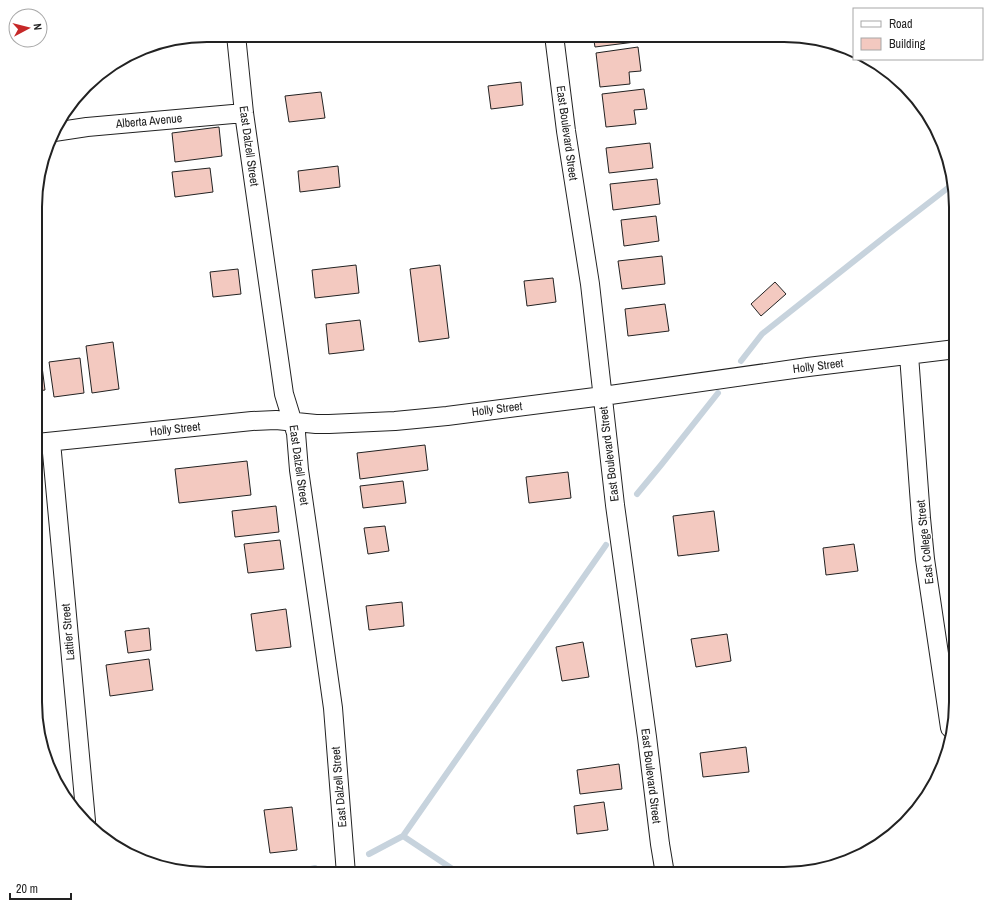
<svg xmlns="http://www.w3.org/2000/svg" width="991" height="909" font-family="'Archivo Narrow',sans-serif">
  <style>
    .lines { fill: none; stroke-linecap: round; stroke-linejoin: round }
    .stream { stroke: #c7d3dd; stroke-width: 6 }
    .building { fill: #f3c9c0; stroke: #222 }
    .minor-casing { stroke: #222; stroke-width: 20 }
    .minor { stroke: #fff; stroke-width: 18 }
    .labels { text-anchor: middle; stroke-width: 3; stroke-linejoin: round; paint-order: stroke }
    .street-label { font-size: 12px; fill: #222; stroke: #fff }
    .rim { fill: none; stroke: #222; stroke-width: 2 }
  </style>
  <rect width="100%" height="100%" fill="#fff"/>
  <g class="lines">
    <path class="stream" d="M741,361L762,334L887,235L953,184
      M637,494L661,465L718,393
      M403,836L460,874
      M369,854L403,836L606,545
      M290,874L315,868"/>
  </g>
  <path class="building" d="M279,35H314L315,37L279,41Z
    M593,35H634L635,42L595,47Z
    M638,47L641,71L629,72L630,84L600,87L596,53Z
    M521,82L523,105L491,109L488,86Z
    M644,89L647,109L634,110L636,124L606,127L602,94Z
    M321,92L325,118L289,122L285,96Z
    M219,127L222,156L175,162L172,133Z
    M650,143L653,168L609,173L606,148Z
    M338,166L340,187L300,192L298,171Z
    M210,168L213,192L175,197L172,172Z
    M657,179L660,204L613,210L610,184Z
    M656,216L659,241L624,246L621,220Z
    M662,256L665,284L622,289L618,261Z
    M356,265L359,293L315,298L312,270Z
    M440,265L449,338L419,342L410,269Z
    M238,269L241,294L213,297L210,272Z
    M553,278L556,302L527,306L524,281Z
    M775,282L786,294L761,316L751,304Z
    M665,304L669,331L628,336L625,309Z
    M360,320L364,350L329,354L326,324Z
    M113,342L119,389L92,393L86,346Z
    M37,343H39L45,390L37,391Z
    M80,358L84,393L54,397L49,362Z
    M425,445L428,470L360,479L357,453Z
    M247,461L251,495L179,503L175,469Z
    M568,472L571,498L529,503L526,477Z
    M403,481L406,503L363,508L360,486Z
    M276,506L279,532L235,537L232,511Z
    M714,511L719,551L678,556L673,516Z
    M385,526L389,551L368,554L364,528Z
    M280,540L284,569L248,573L244,544Z
    M854,544L858,571L826,575L823,548Z
    M402,602L404,626L369,630L366,606Z
    M286,609L291,647L256,651L251,614Z
    M149,628L151,650L128,653L125,631Z
    M727,634L731,661L696,667L691,639Z
    M583,642L589,677L562,681L556,647Z
    M149,659L153,690L110,696L106,665Z
    M746,747L749,772L703,777L700,753Z
    M619,764L622,789L580,794L577,770Z
    M604,802L608,830L577,834L574,806Z
    M292,807L297,850L270,853L264,810Z"/>
  <g class="lines">
    <g class="minor-casing">
      <path id="minor" d="M236,35L244,113L263,247L284,394L296,433L299,470L320,616L333,708L346,874
        M554,35L566,131L590,284L615,505L647,737L660,844L665,874
        M54,132L87,127L244,113
        M909,355L921,518L925,559L950,728
        M51,442L86,821
        M37,443L252,421L276,420L316,424H329L395,421L447,416L603,396L808,367L956,349"/>
    </g>
    <use href="#minor" class="minor"/>
  </g>
  <g class="labels">
    <g class="street-label">
      <text transform="translate(149 121) rotate(-5)" y="4">Alberta Avenue</text>
      <text transform="translate(567 133) rotate(82)" y="4">East Boulevard Street</text>
      <text transform="translate(249 146) rotate(82)" y="4">East Dalzell Street</text>
      <text transform="translate(818 366) rotate(-7)" y="4">Holly Street</text>
      <text transform="translate(497 409) rotate(-7)" y="4">Holly Street</text>
      <text transform="translate(175 429) rotate(-6)" y="4">Holly Street</text>
      <text transform="translate(609 454) rotate(-97)" y="4">East Boulevard Street</text>
      <text transform="translate(299 465) rotate(82)" y="4">East Dalzell Street</text>
      <text transform="translate(925 542) rotate(-96)" y="4">East College Street</text>
      <text transform="translate(68 632) rotate(-95)" y="4">Lattier Street</text>
      <text transform="translate(651 776) rotate(83)" y="4">East Boulevard Street</text>
      <text transform="translate(339 787) rotate(-95)" y="4">East Dalzell Street</text>
    </g>
  </g>
  <path d="M0 0H991V909H0ZM207 42H784A165 165 0 0 1 949 207V702A165 165 0 0 1 784 867H207A165 165 0 0 1 42 702V207A165 165 0 0 1 207 42Z" fill="#fff" fill-rule="evenodd"/>
  <path class="rim" d="M207 42H784A165 165 0 0 1 949 207V702A165 165 0 0 1 784 867H207A165 165 0 0 1 42 702V207A165 165 0 0 1 207 42Z"/>
  <rect x="853" y="8" width="130" height="52" fill="#ffffff" stroke="#a7a7a7"/>
  <rect x="861" y="21" width="20" height="6" fill="#ffffff" stroke="#a7a7a7"/>
  <text x="889" y="28" font-size="12" fill="#222222">Road</text>
  <rect x="861" y="38" width="20" height="12" fill="#f3c9c0" stroke="#a7a7a7"/>
  <text x="889" y="48" font-size="12" fill="#222222">Building</text>
  <g transform="translate(28 28) rotate(83)"><circle r="19" fill="#ffffff" stroke="#a7a7a7"/>
  <path d="M0-3L7 15L0 10L-7 15Z" fill="#c62828"/>
  <text y="-6" font-size="11" font-weight="bold" text-anchor="middle" fill="#222222">N</text>
  </g>
  <path d="M10 893v6h61v-6" fill="none" stroke="#222222" stroke-width="2"/>
  <text x="16" y="893" font-size="12" fill="#222222" stroke="#ffffff" stroke-width="3" paint-order="stroke">20 m</text>
</svg>
